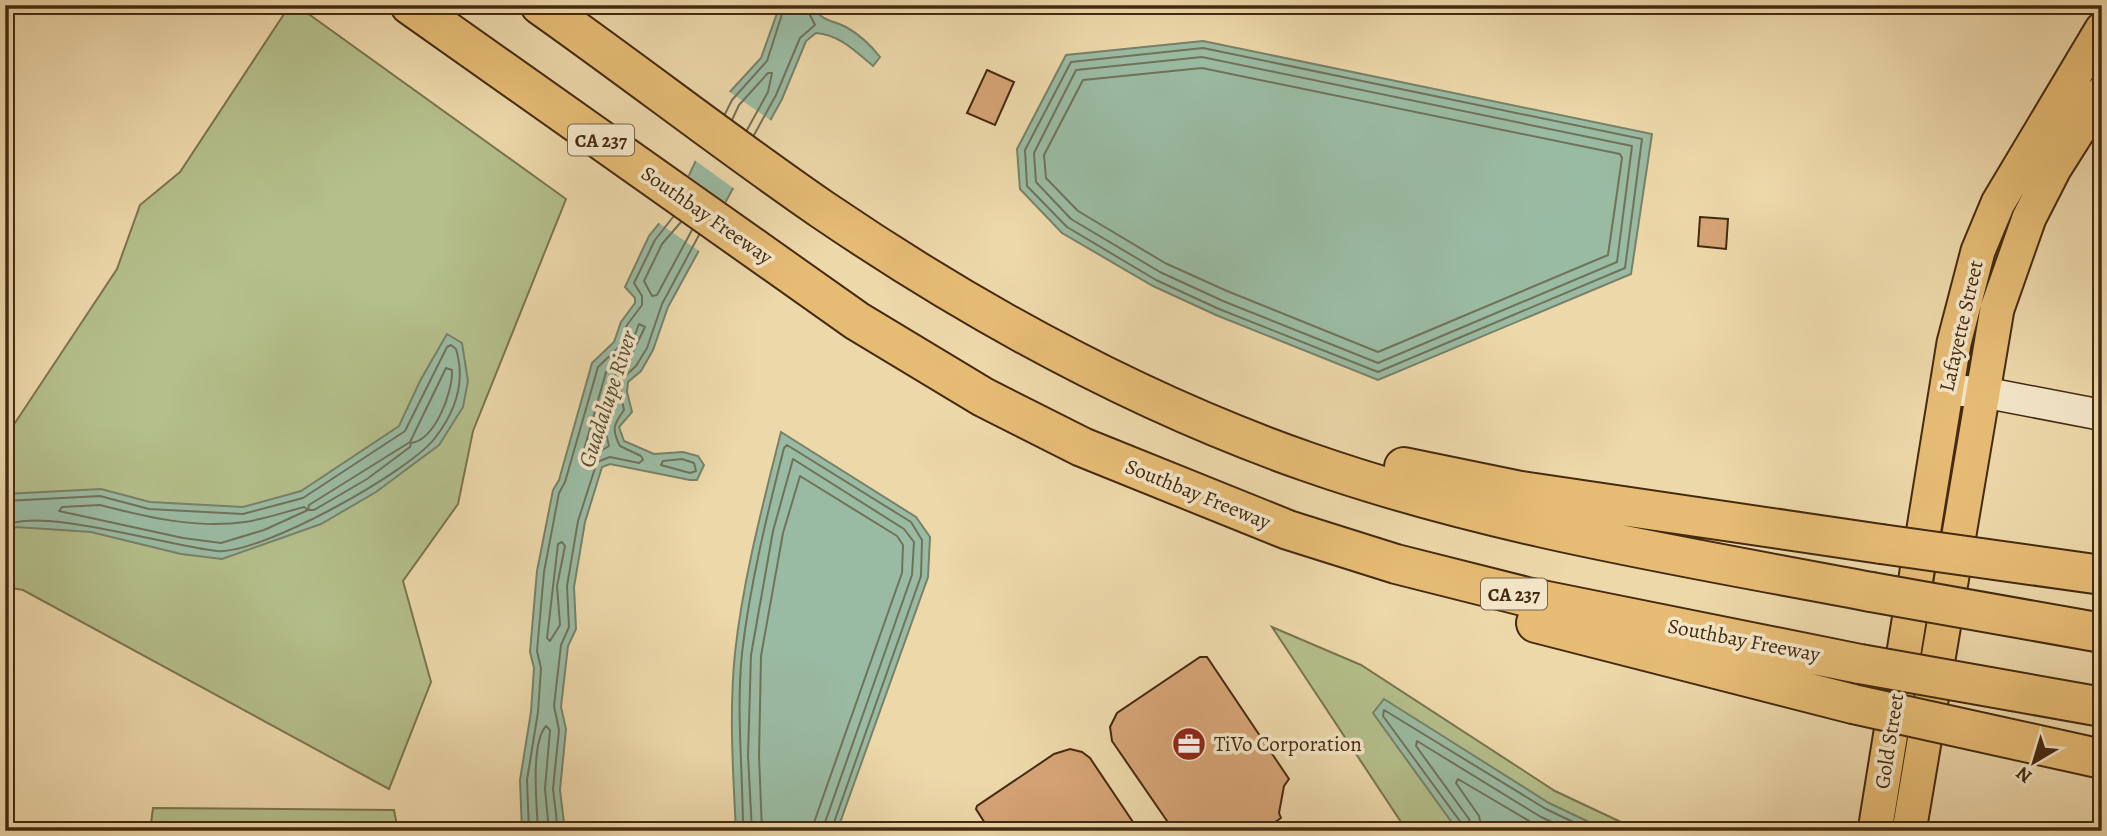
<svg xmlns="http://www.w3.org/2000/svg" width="2107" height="836" font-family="Alegreya,serif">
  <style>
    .green { fill: #b4bf8b; stroke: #7c744e; stroke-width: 2 }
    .water { fill: #9abba3; stroke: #788168; stroke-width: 2 }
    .pier { fill: #edd8aa }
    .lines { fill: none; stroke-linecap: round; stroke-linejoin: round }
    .shore { stroke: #70725a; stroke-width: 2 }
    .building { fill: #d6a476; stroke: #452a10; stroke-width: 2 }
    .secondary-casing { stroke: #452a10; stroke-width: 33 }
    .primary-casing { stroke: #452a10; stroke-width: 37 }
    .highway-casing { stroke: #452a10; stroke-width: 42 }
    .secondary { stroke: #f3e6c8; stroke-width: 30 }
    .primary { stroke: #e6bc75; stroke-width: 33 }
    .highway { stroke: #e6bc75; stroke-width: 38 }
    .highway-bridge-casing { stroke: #452a10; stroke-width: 42; stroke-linecap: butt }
    .highway-bridge { stroke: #e6bc75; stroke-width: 38 }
    .labels { text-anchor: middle; stroke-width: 7; stroke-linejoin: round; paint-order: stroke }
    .shield { fill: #f3e6c8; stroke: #796247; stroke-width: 2 }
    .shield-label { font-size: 19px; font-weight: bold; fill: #452a10 }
    .street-label { font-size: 21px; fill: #452a10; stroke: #f3e6c8 }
    .poi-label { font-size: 21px; fill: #452a10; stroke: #f3e6c8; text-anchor: start }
    .water-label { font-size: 23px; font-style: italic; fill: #5a4e35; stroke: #f3e6c8 }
  </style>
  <rect width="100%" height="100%" fill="#edd8aa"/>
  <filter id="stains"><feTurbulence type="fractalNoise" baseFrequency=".00286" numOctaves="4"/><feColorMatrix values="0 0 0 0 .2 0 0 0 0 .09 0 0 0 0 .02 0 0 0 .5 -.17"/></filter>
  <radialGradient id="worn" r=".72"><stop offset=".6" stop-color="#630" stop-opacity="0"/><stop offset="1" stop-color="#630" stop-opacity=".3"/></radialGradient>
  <path class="green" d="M290,5H296L566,199L473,431L458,504L403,581L431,682L389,789L23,590L5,587V438L117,269L140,205L180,172Z
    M1272,627L1361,665L1555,791L1640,831H1407Z
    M153,808L394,810L398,831H150Z"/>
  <path class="water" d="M780,5H818L816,11C823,21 835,21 846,27C860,35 870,44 880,57L873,66C855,51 840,35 816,33L806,41L782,99L668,307L653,350L641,371L628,382L627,392L632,412L619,427L624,441L654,454L683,452L698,456L704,465L697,480H690L610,464L602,467L585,522L574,587L576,629L568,646L561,707L566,729L560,790L565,831H522L520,780L531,712L534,668L530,652L537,571L553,490L559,480L592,363L614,342L621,322L635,303V298L625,287L649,236L677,201L726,96L761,58Z
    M1203,41L1652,134L1631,274L1378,380L1216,315L1153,286L1062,233L1020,189L1017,149L1066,55Z
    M447,334L462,343L468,381L463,407L439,445L376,492L321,524L222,559L181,554L91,532L16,527L5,536V494L101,489L150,502L243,507L301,491L399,426L420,381Z
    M781,432L916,517L930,537L928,577L837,831H736C733,772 729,712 735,653C743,579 763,504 781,432Z
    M1384,699L1549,803L1608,831H1458L1373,713Z"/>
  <path class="pier" d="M727,90L773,122L736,190L693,159Z
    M686,174L728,204L702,253L656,221L674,199Z"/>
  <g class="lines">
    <path class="shore" d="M1203,48L1642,139L1625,268L1378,372L1219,309L1156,280L1067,227L1027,186L1025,150L1071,62Z
      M1202,57L1632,146L1617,262L1378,363L1223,301L1160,272L1071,219L1036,182L1034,153L1076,70Z
      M1202,68L1620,154L1622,158L1608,255L1378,352L1227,291L1165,263L1078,211L1046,178L1044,155L1083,80Z
      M725,114L732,100L767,61L785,5
      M732,120L739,105L768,73H772L768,92L747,130
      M754,135L776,95L800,38L815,25L809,13L810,5
      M681,222L662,244L644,281L652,296L657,295L692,230
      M639,324L645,327L629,360L614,376L611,391L614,408L604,426L609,446L584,461L582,457L606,372L629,351Z
      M446,368L452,370C453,392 435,440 411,443L410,447L367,479L314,510H308L309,505L410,442Z
      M682,459L694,463L696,471L690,473L661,465L663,461Z
      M5,501L100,496L149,509L243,514L303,498L405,431L447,347L451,345L456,349C466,382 456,411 435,438C409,472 260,555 217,551C176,548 32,504 5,527
      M100,505C146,517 197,529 245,522C265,519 285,512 304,507L308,510L264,530L221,543L183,538L59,511L62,507Z
      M562,542L565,546L557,586L560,625L550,641L547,638L558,544Z
      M529,831L527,780L538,712L541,668L537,651L544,572L559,493L565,482L598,367L620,346L627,325L642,305V296L634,283L655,240L673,217
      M538,831C537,806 530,744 546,726L550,730L545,789L549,831
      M558,831L553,789L559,730L554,706L561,645L569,627L567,586L578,521L597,462L610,457L639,463L643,460L641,456L620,446C611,429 614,424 624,410L620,392L622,379L636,366L647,348L662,304L699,235
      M743,831C743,772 736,712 742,653C750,584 767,515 784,448L787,445L911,522L922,540L921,576L831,831
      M752,831L748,756L751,655L773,531L793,459L904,529L914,542L912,575L822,831
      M762,831L759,756L761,656L783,533L800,476L897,536L903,545L902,573L811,831
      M1463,831L1462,824L1383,716L1384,710L1546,809L1592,831
      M1472,831L1469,819L1416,746L1417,741L1541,817L1571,831
      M1482,831L1479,816L1456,783L1458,779L1546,831"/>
  </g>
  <path class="building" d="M987,70L1014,82L995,125L967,113Z
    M1700,217L1728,219L1726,249L1698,246Z
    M1200,657H1207L1289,779L1284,786L1279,813L1281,818L1262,831H1174L1112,741L1110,727L1117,713Z
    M1070,749L1082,752L1090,758L1139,831H990L976,809L977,806L1054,754Z"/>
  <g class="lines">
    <g class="secondary-casing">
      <path id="secondary" d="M1946,390L1982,392L2102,415"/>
    </g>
    <g class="primary-casing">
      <path id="primary" d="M1875,831L1954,343L1978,251L1998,203L2102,29
        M1909,831L1997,309L2029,218L2054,169L2102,93"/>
    </g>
    <g class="highway-casing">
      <path id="highway" d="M410,5L857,321L983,397L1082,447L1288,530L1396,564L1527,597L1860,664
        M540,5C635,72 727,144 823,210C973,312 1136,402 1308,462C1491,526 1682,556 1871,592
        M1404,467L1521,491L1881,544
        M1536,623L1853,704"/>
    </g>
    <use href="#secondary" class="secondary"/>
    <use href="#primary" class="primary"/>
    <use href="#highway" class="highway"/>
    <g class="highway-bridge-casing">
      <path id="highway-bridge" d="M1881,544L2102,575
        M1871,592L2102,633
        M1860,664L2102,707
        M1853,704L2102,759"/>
    </g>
    <use href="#highway-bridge" class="highway-bridge"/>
  </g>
  <defs>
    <g id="office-disc" transform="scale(1.75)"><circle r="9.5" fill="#8f2418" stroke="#f3e6c8"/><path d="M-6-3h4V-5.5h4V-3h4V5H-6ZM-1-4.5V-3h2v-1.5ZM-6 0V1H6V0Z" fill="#fff"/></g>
  </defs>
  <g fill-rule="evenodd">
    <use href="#office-disc" x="1189" y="744"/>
  </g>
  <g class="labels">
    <g class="shield">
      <rect x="568" y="124.5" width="66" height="31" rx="5"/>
      <rect x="1481" y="578.5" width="66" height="31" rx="5"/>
    </g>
    <g class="shield-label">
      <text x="601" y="147">CA 237</text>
      <text x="1514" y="601">CA 237</text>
    </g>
    <g class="street-label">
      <text transform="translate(707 215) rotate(35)" y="7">Southbay Freeway</text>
      <text transform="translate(1961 326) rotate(-77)" y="7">Lafayette Street</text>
      <text transform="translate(1198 494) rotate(22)" y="7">Southbay Freeway</text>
      <text transform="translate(1744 640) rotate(11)" y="7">Southbay Freeway</text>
      <text transform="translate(1889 741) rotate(-81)" y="7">Gold Street</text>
    </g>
    <g class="poi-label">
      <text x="1214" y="751">TiVo Corporation</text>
    </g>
    <g class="water-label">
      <text transform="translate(607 399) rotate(-72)" y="8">Guadalupe River</text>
    </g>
  </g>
  <rect width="2107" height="836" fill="none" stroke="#edd8aa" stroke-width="28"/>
  <rect x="7" y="7" width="2093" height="822" fill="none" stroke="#452a10" stroke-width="3.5"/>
  <rect x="14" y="14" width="2079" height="808" fill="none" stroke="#452a10" stroke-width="2"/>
  <g transform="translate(2034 762) rotate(218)" stroke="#f3e6c8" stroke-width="5" paint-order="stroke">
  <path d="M0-5L12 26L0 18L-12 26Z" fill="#452a10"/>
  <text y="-10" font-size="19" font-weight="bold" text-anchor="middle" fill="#452a10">N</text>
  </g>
  <rect width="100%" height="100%" filter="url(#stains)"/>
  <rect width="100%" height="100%" fill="url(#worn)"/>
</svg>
